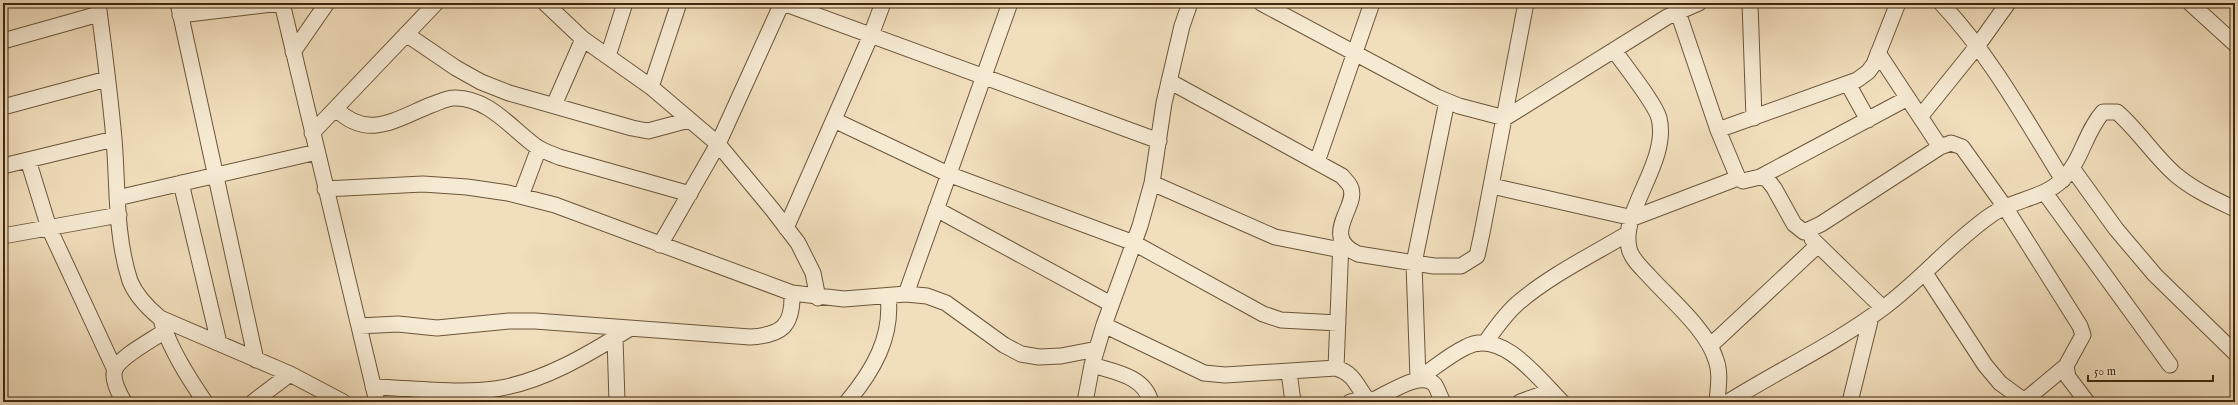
<svg xmlns="http://www.w3.org/2000/svg" width="2238" height="405" font-family="'IM FELL English',serif">
  <style>
    .lines { fill: none; stroke-linecap: round; stroke-linejoin: round }
    .street-casing { stroke: #6c5539; stroke-width: 17 }
    .street { stroke: #f6ead3; stroke-width: 15 }
  </style>
  <rect width="100%" height="100%" fill="#f1debc"/>
  <filter id="stains"><feTurbulence type="fractalNoise" baseFrequency=".005" numOctaves="4"/><feColorMatrix values="0 0 0 0 .2 0 0 0 0 .09 0 0 0 0 .02 0 0 0 .5 -.17"/></filter>
  <radialGradient id="worn" r=".72"><stop offset=".6" stop-color="#630" stop-opacity="0"/><stop offset="1" stop-color="#630" stop-opacity=".3"/></radialGradient>
  <g class="lines">
    <g class="street-casing">
      <path id="street" d="M98,3C104,48 110,94 114,139C118,186 115,235 130,281C136,296 148,308 160,318L290,374L343,402
        M178,3L256,360
        M282,3L377,402
        M545,3L583,39L651,87L718,144L772,209L798,243L813,273L818,298
        M783,3L1159,141
        M1261,3L1437,97L1459,106L1505,118L1667,17L1699,3
        M1750,3L1754,118
        M1941,3C1991,56 2025,119 2063,180
        M2190,3L2235,44
        M1678,12L1718,130L1738,178L1743,181L1760,177L1767,179L1774,188L1794,224L1804,232L1821,224L1940,147L1951,143L1962,147L2005,207L2080,326L2083,335L2066,366L2068,377L2087,402
        M180,15L280,3
        M406,34L456,68L481,82L509,93L632,128L648,131L689,120
        M3,41L99,14
        M1614,50C1624,65 1655,103 1659,118C1670,161 1620,211 1629,248C1631,259 1643,269 1650,277C1671,300 1707,330 1716,360C1721,373 1718,388 1717,402
        M293,52L327,3
        M1878,53L1940,147
        M608,56L625,3
        M1169,81L1342,176C1344,179 1348,182 1350,186C1361,205 1318,236 1358,254L1434,266H1461L1477,256L1482,233L1526,3
        M1848,84L1868,120
        M651,87L679,3
        M554,105L583,39
        M3,107L107,79
        M336,109C368,140 394,120 431,105C438,103 446,98 454,98C488,97 512,129 537,147C543,151 552,154 559,157L690,194
        M1920,117L1978,45L2008,3
        M834,120L948,174L1134,243L1263,314L1281,320L1338,323
        M1718,130L1857,80L1868,72L1874,64L1898,3
        M312,133L436,3
        M28,160L49,228L115,370
        M1317,162L1372,3
        M3,166L114,139
        M2072,168L2116,229L2155,275L2235,353
        M1760,177L1908,98
        M181,183L219,343
        M1152,183L1275,237L1341,250
        M1492,186L1633,218L1738,178
        M325,189L423,184L467,187L508,193L555,205L792,293L844,299L906,294L927,296L946,303L1004,345L1021,354L1039,357L1061,356L1097,349
        M2045,193L2170,365
        M521,196L539,148
        M117,198L317,152
        M936,209L1111,304
        M786,228L871,35L883,3
        M3,236L119,215
        M1812,239L1883,308
        M660,245L718,144L782,3
        M1925,273L1985,365L2000,383L2026,402
        M906,294L1010,3
        M162,323C172,352 188,377 205,402
        M1104,325L1204,373L1225,375L1336,368C1353,373 1356,384 1366,398L1373,400C1388,394 1422,369 1435,385C1438,390 1440,397 1443,402
        M359,326L398,324L437,328L509,321H535L750,337C782,335 793,326 792,293
        M615,338L617,402
        M1485,343C1495,329 1505,314 1518,303C1549,276 1592,255 1627,234
        M1710,346L1818,245
        M1092,365C1115,372 1144,376 1151,402
        M1336,368L1341,241
        M1289,372L1293,402
        M1418,379L1414,263L1447,101
        M1418,379C1433,369 1449,355 1466,347C1502,328 1540,380 1562,402
        M373,387C411,388 458,394 495,389C543,382 589,354 629,329
        M2024,401L2066,366
        M124,402C119,393 111,379 115,369C121,356 152,340 165,331
        M253,402L290,374
        M847,402C873,371 893,337 888,296
        M1085,402L1092,365L1104,325L1140,226L1152,183L1164,103L1182,26L1190,3
        M1350,402L1366,398
        M1520,402L1551,391
        M1728,402C1779,370 1835,344 1883,308C1921,280 1952,242 1991,215C2013,199 2044,199 2063,179C2082,160 2085,132 2103,112H2117C2139,131 2154,156 2176,175C2194,190 2214,199 2235,209
        M1850,402L1871,317"/>
    </g>
    <use href="#street" class="street"/>
  </g>
  <rect width="2238" height="405" fill="none" stroke="#f1debc" stroke-width="16"/>
  <rect x="4" y="4" width="2230" height="397" fill="none" stroke="#3f270d" stroke-width="2"/>
  <rect x="8" y="8" width="2222" height="389" fill="none" stroke="#3f270d"/>
  <path d="M2088 375v6h125v-6" fill="none" stroke="#3f270d" stroke-width="2"/>
  <text x="2094" y="375" font-size="12" fill="#3f270d" stroke="#f6ead3" stroke-width="3" paint-order="stroke">50 m</text>
  <rect width="100%" height="100%" filter="url(#stains)"/>
  <rect width="100%" height="100%" fill="url(#worn)"/>
</svg>
